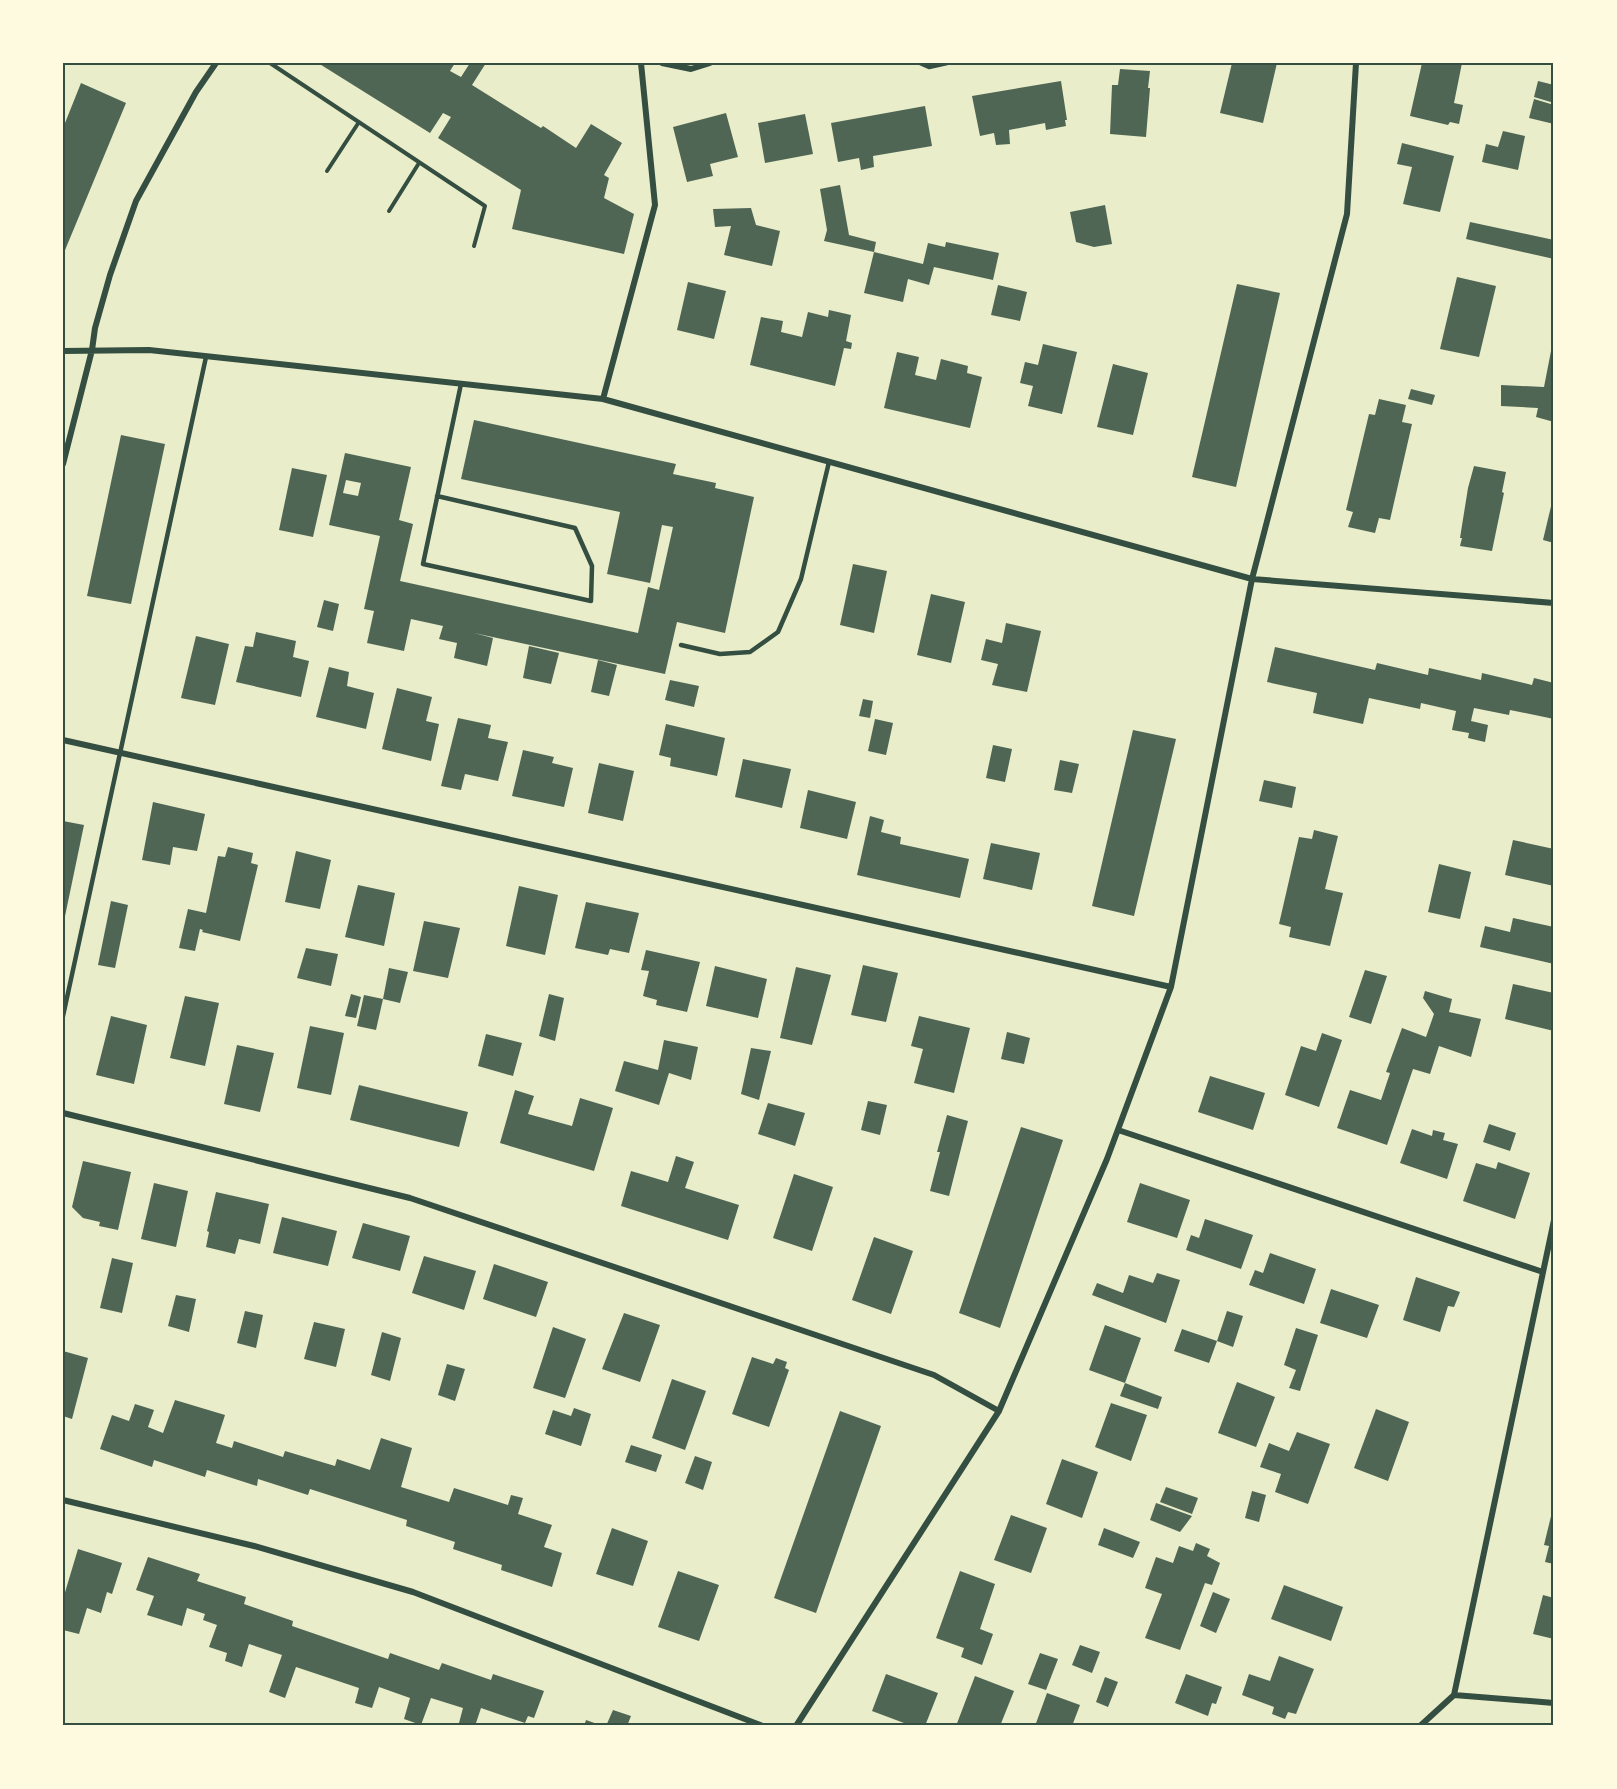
<svg xmlns="http://www.w3.org/2000/svg" width="1617" height="1789" font-family="'Fira Sans',sans-serif">
  <style>
    .building { fill: #4f6655; fill-rule: evenodd }
    .lines { fill: none; stroke-linecap: round; stroke-linejoin: round }
    .path { stroke: #344e41; stroke-width: 4 }
    .service { stroke: #344e41; stroke-width: 4.5 }
    .minor { stroke: #344e41; stroke-width: 6 }
    .neatline { fill: none; stroke: #344e41; stroke-width: 2 }
  </style>
  <rect width="100%" height="100%" fill="#e9edc9"/>
  <path class="building" d="M318,63H455L450,71L461,77L470,63H486L472,85L541,128L543,126L576,148L591,124L622,143L604,175L609,178L604,198L634,214L624,254L512,229L521,190L438,138L451,117L443,113L430,133Z
    M1232,63H1277L1263,123L1220,113Z
    M1422,63H1462L1454,103L1463,105L1459,124L1450,122L1448,125L1410,116Z
    M1120,69L1150,71L1148,88H1150L1146,137L1110,134L1112,85H1118Z
    M1061,81L1067,120H1065L1066,126L1046,130L1045,123L1009,130L1010,144L996,145L994,133L980,136L972,96Z
    M1538,81L1554,85V103L1534,97Z
    M81,83L126,103L63,255V128Z
    M1534,99L1554,105V124L1529,118Z
    M925,106L932,146L873,156L874,167L861,170L859,158L838,162L831,123Z
    M726,113L738,157L710,164L713,176L687,182L673,127Z
    M805,114L813,154L765,163L758,123Z
    M1503,131L1525,136L1518,170L1482,162L1486,144L1498,147Z
    M1402,143L1454,156L1440,212L1403,204L1412,167L1397,164Z
    M840,185L849,235L876,242L874,252L824,241L827,230L820,189Z
    M1105,205L1112,244L1094,247L1076,242L1070,212Z
    M751,208L756,225L780,231L772,266L724,255L731,226L715,227L713,209Z
    M1470,222L1554,240V259L1466,239Z
    M946,242L999,253L993,280L934,267L929,285L908,279L903,302L864,293L874,252L923,264L928,243L945,247Z
    M1457,277L1496,286L1479,357L1440,349Z
    M688,282L726,291L714,339L677,330Z
    M1237,284L1280,293L1236,487L1192,477Z
    M998,285L1027,292L1020,321L991,315Z
    M829,310L851,315L846,341L852,343L851,349L844,348L835,386L750,365L761,317L783,321L781,332L802,337L808,312L828,317Z
    M1043,344L1077,352L1062,414L1028,406L1033,386L1020,383L1025,362L1038,365Z
    M1551,351L1554,352V422L1536,417L1538,408L1501,406V385L1544,387Z
    M897,352L919,357L915,375L936,380L941,359L968,366L967,373L982,377L970,428L884,408Z
    M1113,364L1148,373L1133,435L1097,427Z
    M1411,389L1435,395L1432,405L1408,399Z
    M1379,399L1406,405L1402,422L1412,424L1390,520L1379,518L1375,533L1348,527L1353,512L1346,510L1369,414L1375,415Z
    M474,420L676,464L673,474L716,483L715,488L754,497L725,633L677,622L665,674L474,633L493,638L487,666L454,658L457,643L439,639L443,626L411,619L404,651L367,643L374,611L364,609L380,536L329,525L345,453L411,467L399,520L413,524L400,581L638,633L648,587L659,590L673,527L662,525L650,583L607,574L620,512L461,479ZM346,480L361,483L358,496L343,493Z
    M121,435L165,444L131,604L87,596Z
    M1474,466L1506,472L1502,492L1504,493L1492,551L1460,546L1462,538H1460L1468,488Z
    M292,468L327,475L313,537L279,530Z
    M1553,498H1554V543L1543,540Z
    M853,564L887,571L874,633L840,625Z
    M931,594L965,602L951,663L917,655Z
    M324,600L339,604L333,631L317,627Z
    M1006,623L1041,631L1027,692L992,685L998,664L981,660L986,639L1002,643Z
    M256,632L296,641L293,657L309,661L301,697L236,682L245,646L253,647Z
    M196,636L229,644L215,705L181,698Z
    M529,646L559,653L551,684L523,678Z
    M1275,647L1375,670L1377,663L1428,675L1429,668L1481,680L1482,673L1532,685L1534,678L1554,683V719L1510,710L1509,715L1474,708L1471,721L1488,725L1485,742L1468,738L1469,733L1452,730L1456,711L1421,703L1420,709L1369,698L1363,724L1313,713L1317,693L1267,682Z
    M598,660L617,665L609,696L591,692Z
    M329,667L349,672L347,686L374,693L366,729L316,717Z
    M670,680L699,686L694,707L665,700Z
    M397,688L432,697L426,721L439,724L431,761L382,749Z
    M863,699L873,701L870,718L859,716Z
    M458,718L491,725L488,738L508,742L498,781L465,774L461,790L441,786Z
    M875,719L893,723L886,755L868,751Z
    M666,724L725,738L717,776L670,766L671,758L659,755Z
    M1133,730L1176,739L1134,916L1092,906Z
    M993,745L1012,749L1005,782L986,778Z
    M523,750L554,757L552,763L573,768L564,807L512,796Z
    M743,759L791,769L782,808L735,797Z
    M1060,760L1079,764L1072,793L1054,790Z
    M599,763L634,771L623,821L588,813Z
    M1264,780L1296,787L1292,808L1259,801Z
    M808,790L856,802L847,839L800,828Z
    M153,802L205,814L197,851L173,847L170,865L142,860Z
    M870,816L884,820L881,832L901,837L900,844L969,859L960,898L857,875Z
    M63,821L84,825L64,921H63Z
    M1314,830L1338,836L1325,889L1343,893L1330,946L1289,937L1291,927L1279,924L1299,837L1312,839Z
    M1513,840L1554,849V886L1505,875Z
    M991,843L1040,853L1032,890L983,879Z
    M228,847L253,853L251,863L258,865L240,941L202,932L203,930L200,929L195,951L179,948L188,909L206,913L218,856L225,857Z
    M296,851L331,860L320,909L285,902Z
    M1439,864L1471,872L1460,919L1428,912Z
    M358,885L395,893L384,946L345,937Z
    M519,886L558,895L545,955L506,946Z
    M111,901L128,905L115,968L98,965Z
    M586,902L639,913L629,953L610,949L608,955L575,948Z
    M1513,918L1554,927V964L1480,947L1485,926L1510,932Z
    M424,921L460,928L448,978L413,971Z
    M306,948L338,954L331,986L297,978Z
    M646,950L700,962L687,1012L656,1005L657,1000L643,996L649,971L641,970Z
    M863,965L898,973L886,1022L851,1015Z
    M715,966L767,979L758,1018L706,1006Z
    M796,967L831,975L812,1045L780,1038Z
    M389,968L408,972L400,1003L383,999Z
    M1365,970L1387,976L1371,1024L1349,1017Z
    M1513,984L1554,993V1031L1505,1019Z
    M1425,991L1452,999L1449,1012L1481,1019L1471,1057L1439,1046L1430,1074L1413,1069L1387,1145L1337,1128L1350,1090L1381,1100L1390,1073L1386,1072L1402,1028L1426,1037L1434,1014L1423,998Z
    M351,994L361,997L356,1018L345,1016Z
    M549,994L564,998L555,1041L539,1036Z
    M364,995L383,999L376,1030L357,1026Z
    M185,996L219,1003L205,1066L170,1058Z
    M111,1016L147,1025L134,1084L96,1075Z
    M919,1016L970,1028L954,1093L914,1083L923,1049L911,1046Z
    M310,1026L344,1033L331,1095L297,1088Z
    M1007,1032L1030,1038L1024,1064L1001,1059Z
    M1322,1033L1342,1040L1319,1107L1285,1095L1301,1046L1316,1051Z
    M486,1034L522,1043L513,1076L478,1066Z
    M664,1040L698,1047L691,1080L669,1073L659,1105L615,1091L624,1061L658,1070Z
    M237,1045L274,1053L260,1112L224,1104Z
    M751,1048L771,1051L759,1100L741,1094Z
    M1210,1076L1265,1093L1253,1130L1198,1112Z
    M359,1085L468,1112L459,1147L350,1120Z
    M515,1090L534,1096L528,1114L572,1126L580,1098L613,1108L594,1171L500,1143Z
    M868,1101L887,1105L880,1135L861,1130Z
    M768,1103L805,1113L795,1146L758,1134Z
    M947,1115L968,1121L949,1196L930,1191L940,1152H937Z
    M1489,1124L1516,1133L1510,1151L1483,1142Z
    M1021,1127L1063,1140L1000,1328L959,1313Z
    M1412,1129L1432,1136L1433,1130L1445,1133L1443,1140L1458,1144L1447,1179L1400,1163Z
    M676,1156L694,1162L685,1188L739,1205L728,1240L621,1206L631,1171L668,1182Z
    M83,1161L131,1172L118,1230L99,1226L100,1222L83,1218L72,1207Z
    M1498,1162L1530,1173L1515,1219L1463,1201L1476,1163L1496,1169Z
    M794,1174L833,1187L812,1251L773,1238Z
    M154,1183L188,1191L176,1247L141,1239Z
    M1140,1183L1190,1200L1177,1238L1127,1222Z
    M216,1192L269,1204L260,1244L239,1239L235,1254L206,1247L209,1232L207,1231Z
    M282,1217L337,1231L328,1266L273,1253Z
    M1205,1219L1253,1235L1241,1269L1186,1250L1191,1235L1199,1238Z
    M363,1223L410,1236L400,1271L352,1258Z
    M874,1237L913,1251L891,1314L852,1300Z
    M1270,1253L1316,1269L1304,1304L1249,1285L1255,1270L1263,1273Z
    M424,1256L476,1271L464,1310L412,1293Z
    M112,1258L133,1263L122,1313L100,1308Z
    M494,1264L548,1282L536,1317L483,1299Z
    M1157,1273L1180,1280L1166,1323L1092,1295L1097,1283L1123,1293L1129,1275L1153,1283Z
    M1416,1277L1460,1292L1454,1307L1448,1306L1440,1332L1403,1320Z
    M1331,1289L1379,1305L1367,1338L1320,1323Z
    M176,1295L196,1299L189,1332L168,1326Z
    M245,1311L263,1315L256,1348L237,1343Z
    M1227,1311L1243,1316L1233,1347L1217,1341Z
    M624,1313L660,1325L640,1382L602,1369Z
    M314,1322L345,1329L336,1367L304,1359Z
    M1105,1325L1141,1338L1125,1383L1089,1370Z
    M553,1327L586,1339L565,1398L533,1388Z
    M1296,1328L1318,1335L1300,1391L1289,1388L1296,1370L1284,1365Z
    M1182,1329L1217,1341L1209,1363L1174,1351Z
    M382,1332L401,1338L390,1381L371,1375Z
    M63,1351L88,1358L72,1419L63,1416Z
    M752,1357L773,1364L776,1358L787,1362L785,1368L789,1370L769,1427L732,1414Z
    M447,1364L465,1369L455,1401L438,1395Z
    M672,1379L706,1391L685,1450L652,1438Z
    M1237,1382L1275,1397L1256,1447L1218,1433Z
    M1125,1383L1162,1397L1158,1409L1120,1396Z
    M175,1400L225,1415L216,1443L232,1448L234,1441L283,1457L285,1451L335,1466L337,1459L370,1470L381,1438L412,1448L401,1487L449,1502L454,1488L508,1505L511,1495L523,1498L518,1514L552,1525L544,1547L562,1553L552,1587L501,1570L502,1565L453,1549L455,1542L406,1526L407,1520L310,1489L308,1495L258,1479L257,1486L207,1470L205,1477L154,1460L152,1467L100,1449L112,1415L129,1421L135,1404L154,1410L148,1427L163,1433Z
    M1111,1403L1147,1415L1131,1461L1095,1447Z
    M574,1408L591,1414L581,1446L545,1434L553,1410L571,1416Z
    M1376,1409L1409,1422L1388,1481L1354,1468Z
    M840,1411L881,1426L816,1613L774,1598Z
    M1297,1432L1330,1444L1308,1504L1275,1492L1281,1474L1260,1467L1269,1443L1289,1451Z
    M631,1445L662,1455L656,1472L625,1462Z
    M695,1456L712,1462L703,1490L685,1483Z
    M1062,1459L1098,1472L1082,1518L1046,1504Z
    M1166,1487L1198,1498L1192,1514L1160,1502Z
    M1252,1491L1266,1495L1259,1522L1245,1518Z
    M1156,1503L1159,1504L1192,1516L1180,1532L1150,1520Z
    M1553,1508H1554V1564L1545,1562L1549,1546L1544,1545Z
    M1011,1515L1047,1528L1031,1573L994,1560Z
    M612,1528L648,1541L633,1586L596,1574Z
    M1104,1528L1140,1542L1133,1558L1098,1545Z
    M1196,1543L1210,1549L1207,1556L1220,1563L1212,1585L1205,1583L1180,1650L1145,1638L1162,1594L1145,1588L1156,1557L1173,1563L1179,1546L1193,1551Z
    M78,1549L122,1563L112,1594L107,1592L101,1613L87,1608L79,1634L63,1630V1599Z
    M148,1557L200,1574L197,1581L246,1597L244,1604L293,1621L292,1626L388,1659L390,1653L439,1670L442,1663L491,1680L493,1674L544,1691L534,1718L528,1716L525,1723L481,1708L475,1726H467L459,1723L463,1708L431,1698L421,1725L404,1719L410,1698L379,1687L372,1708L355,1703L359,1688L296,1667L285,1698L269,1692L282,1655L249,1644L242,1667L225,1661L227,1653L209,1647L217,1625L203,1620L205,1614L187,1608L182,1626L147,1615L154,1596L136,1590Z
    M678,1571L719,1585L699,1641L658,1627Z
    M960,1571L995,1584L980,1629L993,1634L982,1665L961,1657L964,1648L936,1638Z
    M1284,1585L1343,1607L1331,1641L1271,1619Z
    M1213,1592L1230,1599L1216,1633L1200,1626Z
    M1543,1595L1554,1598V1639L1533,1634Z
    M1080,1645L1100,1652L1092,1673L1072,1665Z
    M1040,1653L1058,1659L1046,1690L1028,1684Z
    M1279,1656L1314,1669L1296,1714L1288,1712L1285,1719L1272,1714L1274,1707L1242,1695L1249,1674L1270,1681Z
    M886,1674L938,1693L925,1726H912L872,1711Z
    M1186,1674L1222,1687L1216,1704L1212,1703L1208,1716L1175,1703Z
    M975,1676L1014,1691L1000,1726H956Z
    M1105,1677L1118,1682L1108,1707L1096,1702Z
    M1047,1693L1080,1705L1072,1726H1035Z
    M613,1710L631,1716L627,1726H606Z
    M586,1720L603,1726H584Z"/>
  <g class="lines">
    <path class="path" d="M270,63L485,206L474,246
      M327,171L359,122
      M389,211L419,163"/>
    <path class="service" d="M920,63L929,67L947,63
      M437,496L575,528L592,566L591,601L423,564C436,504 448,444 461,384
      M681,645L720,654L750,652L778,632L801,579L829,462
      M63,1016L206,357"/>
    <path class="minor" d="M662,63L691,69L710,63
      M63,351L149,350L603,399L1252,579L1554,603
      M603,399L655,205L641,63
      M63,464L92,350L95,328L110,275L136,201L196,92L216,63
      M63,740L1171,987
      M63,1113L410,1198L934,1375L999,1411
      M1118,1130L1543,1272
      M63,1500L254,1546L413,1592L763,1726
      M1454,1695L1554,1220
      M796,1726L999,1411L1107,1159L1171,987L1252,579L1347,214L1356,63
      M1420,1726L1454,1695L1554,1703"/>
  </g>
  <rect width="1617" height="1789" fill="none" stroke="#fefae0" stroke-width="129"/>
  <rect x="64" y="64" width="1488" height="1660" class="neatline"/>
</svg>
